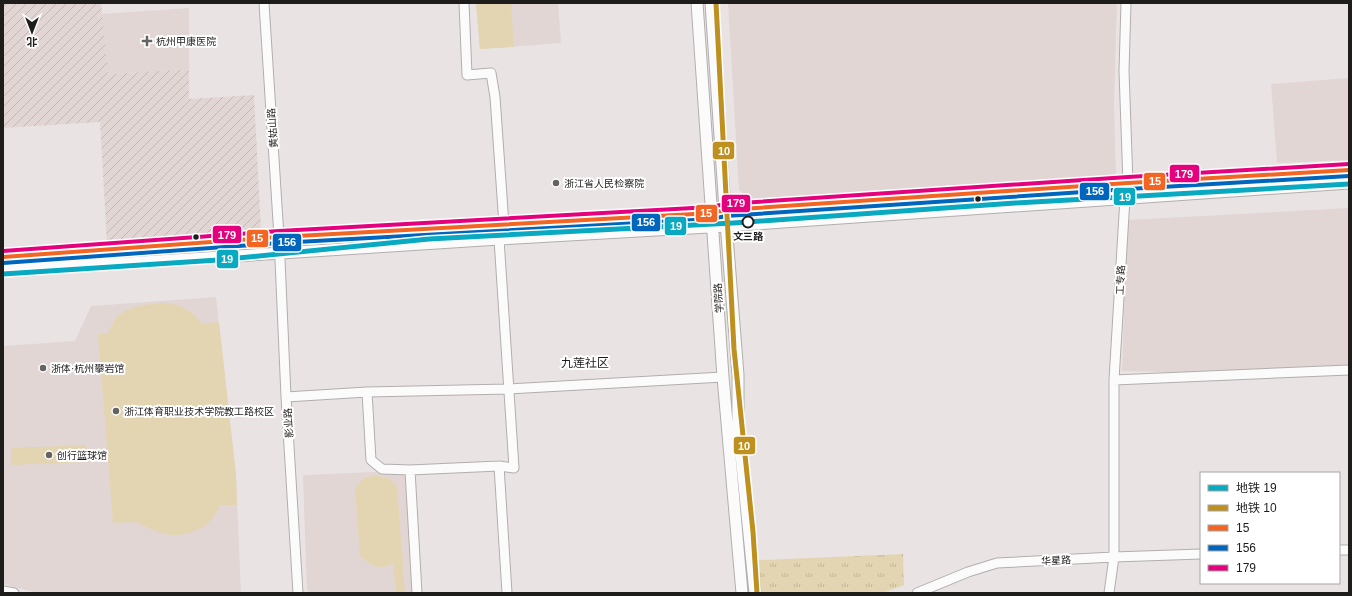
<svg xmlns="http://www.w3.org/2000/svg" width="1352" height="596" font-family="Arial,'Noto Sans SC',sans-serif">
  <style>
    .built { fill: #e2d6d4 }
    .industrial { fill: url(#industrial-furrows) }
    .grass { fill: #e3d5b2 }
    .park { fill: url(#park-tufts) }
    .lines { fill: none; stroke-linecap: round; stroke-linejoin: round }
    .minor-casing { stroke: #b2aeae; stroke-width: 11 }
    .major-casing { stroke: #b2aeae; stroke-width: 13 }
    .minor { stroke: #fcfbfb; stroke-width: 9 }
    .major { stroke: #fcfbfb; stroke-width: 11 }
    .bus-1-casing { stroke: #fff; stroke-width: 7 }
    .bus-2-casing { stroke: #fff; stroke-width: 7 }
    .bus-3-casing { stroke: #fff; stroke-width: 7 }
    .bus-1 { stroke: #f26522; stroke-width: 4 }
    .bus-2 { stroke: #0065bd; stroke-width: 4 }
    .bus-3 { stroke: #e5007d; stroke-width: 4 }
    .metro-1-casing { stroke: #fff; stroke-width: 8 }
    .metro-2-casing { stroke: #fff; stroke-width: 8 }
    .metro-1 { stroke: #09aac1; stroke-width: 5 }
    .metro-2 { stroke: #be901f; stroke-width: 5 }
    .poi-dot { fill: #666262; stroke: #fff; stroke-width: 1.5 }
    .bus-dot { fill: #1f1c1c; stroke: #fff; stroke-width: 1.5 }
    .stop-dot { fill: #fff; stroke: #1f1c1c; stroke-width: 2 }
    .labels { text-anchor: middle; stroke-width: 4; stroke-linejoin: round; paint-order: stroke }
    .poi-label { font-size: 10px; fill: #1f1c1c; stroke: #fff; text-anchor: start }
    .street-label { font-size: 10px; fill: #1f1c1c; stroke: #fff }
    .stop-label { font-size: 10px; font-weight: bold; fill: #1f1c1c; stroke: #fff }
    .quarter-label { font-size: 12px; fill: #1f1c1c; stroke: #fff }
    .line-badge { stroke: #fff; stroke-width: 1.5 }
    .badge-label { font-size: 11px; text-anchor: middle; font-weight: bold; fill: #fff }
  </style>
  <defs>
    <pattern id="industrial-furrows" width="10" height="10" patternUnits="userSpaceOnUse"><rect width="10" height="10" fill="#e2d6d4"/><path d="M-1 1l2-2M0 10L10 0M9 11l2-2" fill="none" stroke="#c1b7b5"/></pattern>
    <pattern id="park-tufts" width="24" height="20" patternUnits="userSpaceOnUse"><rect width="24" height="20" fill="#e3d5b2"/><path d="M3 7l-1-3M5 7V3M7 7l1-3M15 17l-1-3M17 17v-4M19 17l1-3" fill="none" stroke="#c2b698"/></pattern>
  </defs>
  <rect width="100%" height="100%" fill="#e9e4e3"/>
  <path class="built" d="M476,3H558L561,43L480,49Z
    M728,3H1117L1114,104L1116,177L941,186L760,200L747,197L739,190Z
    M189,8V69L107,74L102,14Z
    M1349,78V160L1277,163L1271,84Z
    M1349,208V370L1231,374L1122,371L1127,220Z
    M216,297L236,475L241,593H60L34,592L3,584V346L75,341L91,306Z
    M375,472L406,474L412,593H313L307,591L303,475Z"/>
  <path class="industrial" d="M3,3H101L108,74L189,69V99L254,95L261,229L107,244L100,122L3,128Z"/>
  <path class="grass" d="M476,3H511L514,47L480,49Z
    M161,303C182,304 189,309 203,324L219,322L236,475L237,505H220L214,517L205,526L193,532L175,536L157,532L135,522L113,523L98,334L108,333C110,329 112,324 114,321C124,306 145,305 161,303Z
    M86,445L87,462L11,465V448Z
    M374,475L388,478L397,486L405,593H396L393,563C380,572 371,565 360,556L355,488L363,479Z"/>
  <path class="park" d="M903,554L904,585L883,593H760L759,560Z"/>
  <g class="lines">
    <g class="minor-casing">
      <path id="minor" d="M264,3L279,237L286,397L298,593
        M464,3L467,75L491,73L495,97L505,239
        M1114,380L1349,370
        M367,392L371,460L382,469L410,470L499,466L514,468L499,239
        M286,397L367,392L508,389L723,377
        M499,466L507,593
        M410,470L417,593
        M1339,550H1349
        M3,591L14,593
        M917,593L968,572L997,563L1114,557L1201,554
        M1109,593L1114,557V380L1125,198L1128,183L1124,71L1126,3"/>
    </g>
    <g class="major-casing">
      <path id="major" d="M697,3L723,377L742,593
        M711,3L725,210L738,375V425L755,593
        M3,257L279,237L712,213L725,210L1128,183L1349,170
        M3,271L499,239L726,226L1349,183"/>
    </g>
    <use href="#minor" class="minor"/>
    <use href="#major" class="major"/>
    <g class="bus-1-casing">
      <path id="bus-1" d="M3,257L279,237L712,213L725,210L1128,183L1349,170"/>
    </g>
    <g class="bus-2-casing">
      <path id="bus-2" d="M3,263L279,243L712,219L726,216L1128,189L1349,176"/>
    </g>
    <g class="bus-3-casing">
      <path id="bus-3" d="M3,251L279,231L711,207L725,204L1128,177L1349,164"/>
    </g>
    <use href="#bus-1" class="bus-1"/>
    <use href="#bus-2" class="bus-2"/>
    <use href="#bus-3" class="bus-3"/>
    <g class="metro-1-casing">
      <path id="metro-1" d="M3,274L218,260L429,239L733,223L1015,203L1349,184"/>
    </g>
    <g class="metro-2-casing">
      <path id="metro-2" d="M716,3L734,349L753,532L757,593"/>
    </g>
    <use href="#metro-1" class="metro-1"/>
    <use href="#metro-2" class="metro-2"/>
  </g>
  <g class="poi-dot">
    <path d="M145 35h4v4h4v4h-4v4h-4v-4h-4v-4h4z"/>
    <circle cx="556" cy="183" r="4"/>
    <circle cx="43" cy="368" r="4"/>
    <circle cx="116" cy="411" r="4"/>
    <circle cx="49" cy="455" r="4"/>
  </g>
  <g class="bus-dot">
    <circle cx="978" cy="199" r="3.5"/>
    <circle cx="196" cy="237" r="3.5"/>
  </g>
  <circle class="stop-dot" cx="748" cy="222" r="5.5"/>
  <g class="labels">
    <g class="poi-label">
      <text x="156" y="45">杭州甲康医院</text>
      <text x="564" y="187">浙江省人民检察院</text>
      <text x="51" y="372">浙体·杭州攀岩馆</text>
      <text x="124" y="415">浙江体育职业技术学院教工路校区</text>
      <text x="57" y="459">创行篮球馆</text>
    </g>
    <g class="street-label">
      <text transform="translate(272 128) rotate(-94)" y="4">黄姑山路</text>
      <text transform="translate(1120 280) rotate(-87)" y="4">工专路</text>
      <text transform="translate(718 298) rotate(-94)" y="4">学院路</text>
      <text transform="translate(288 423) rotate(-94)" y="4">影业路</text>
      <text transform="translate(1056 560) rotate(-3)" y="4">华星路</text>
    </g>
    <g class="stop-label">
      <text x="748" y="240">文三路</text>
    </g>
    <g class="quarter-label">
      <text x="585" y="367">九莲社区</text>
    </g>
  </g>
  <g class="line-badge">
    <rect x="712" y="141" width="23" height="19" rx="4" fill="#be901f"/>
    <rect x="1169" y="164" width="31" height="19" rx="4" fill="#e5007d"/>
    <rect x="1143" y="172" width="23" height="19" rx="4" fill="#f26522"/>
    <rect x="1079" y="182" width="31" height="19" rx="4" fill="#0065bd"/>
    <rect x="1113" y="187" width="23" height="19" rx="4" fill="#09aac1"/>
    <rect x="721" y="194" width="30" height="19" rx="4" fill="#e5007d"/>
    <rect x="695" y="204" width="23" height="19" rx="4" fill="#f26522"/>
    <rect x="631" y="213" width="30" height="19" rx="4" fill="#0065bd"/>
    <rect x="664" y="216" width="23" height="20" rx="4" fill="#09aac1"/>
    <rect x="212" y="225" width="30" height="19" rx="4" fill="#e5007d"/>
    <rect x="246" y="229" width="23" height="19" rx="4" fill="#f26522"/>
    <rect x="272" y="233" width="30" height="19" rx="4" fill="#0065bd"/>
    <rect x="216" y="249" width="23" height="20" rx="4" fill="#09aac1"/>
    <rect x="733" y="436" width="23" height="19" rx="4" fill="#be901f"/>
  </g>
  <g class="badge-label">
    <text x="724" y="155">10</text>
    <text x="1184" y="178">179</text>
    <text x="1155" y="185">15</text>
    <text x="1095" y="195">156</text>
    <text x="1125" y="201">19</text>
    <text x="736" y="207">179</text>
    <text x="706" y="217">15</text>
    <text x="646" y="226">156</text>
    <text x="676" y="230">19</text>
    <text x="227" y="239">179</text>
    <text x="257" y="242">15</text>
    <text x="287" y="246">156</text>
    <text x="227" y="263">19</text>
    <text x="744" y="450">10</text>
  </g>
  <rect width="1352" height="596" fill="none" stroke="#1f1c1c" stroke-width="8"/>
  <rect x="1200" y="472" width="140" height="112" fill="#ffffff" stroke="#a5a4a4"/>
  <rect x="1208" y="485" width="20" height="6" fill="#09aac1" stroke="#a5a4a4"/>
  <text x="1236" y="492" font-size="12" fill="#1f1c1c">地铁 19</text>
  <rect x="1208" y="505" width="20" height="6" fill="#be901f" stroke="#a5a4a4"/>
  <text x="1236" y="512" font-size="12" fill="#1f1c1c">地铁 10</text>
  <rect x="1208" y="525" width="20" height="6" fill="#f26522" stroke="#a5a4a4"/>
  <text x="1236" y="532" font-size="12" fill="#1f1c1c">15</text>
  <rect x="1208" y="545" width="20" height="6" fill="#0065bd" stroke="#a5a4a4"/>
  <text x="1236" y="552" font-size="12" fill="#1f1c1c">156</text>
  <rect x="1208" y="565" width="20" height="6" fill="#e5007d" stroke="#a5a4a4"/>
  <text x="1236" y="572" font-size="12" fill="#1f1c1c">179</text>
  <g transform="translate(32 32) rotate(180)" stroke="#ffffff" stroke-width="3" paint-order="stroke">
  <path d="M0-3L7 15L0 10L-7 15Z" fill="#1f1c1c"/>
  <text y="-6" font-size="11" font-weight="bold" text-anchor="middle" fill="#1f1c1c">北</text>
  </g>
</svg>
